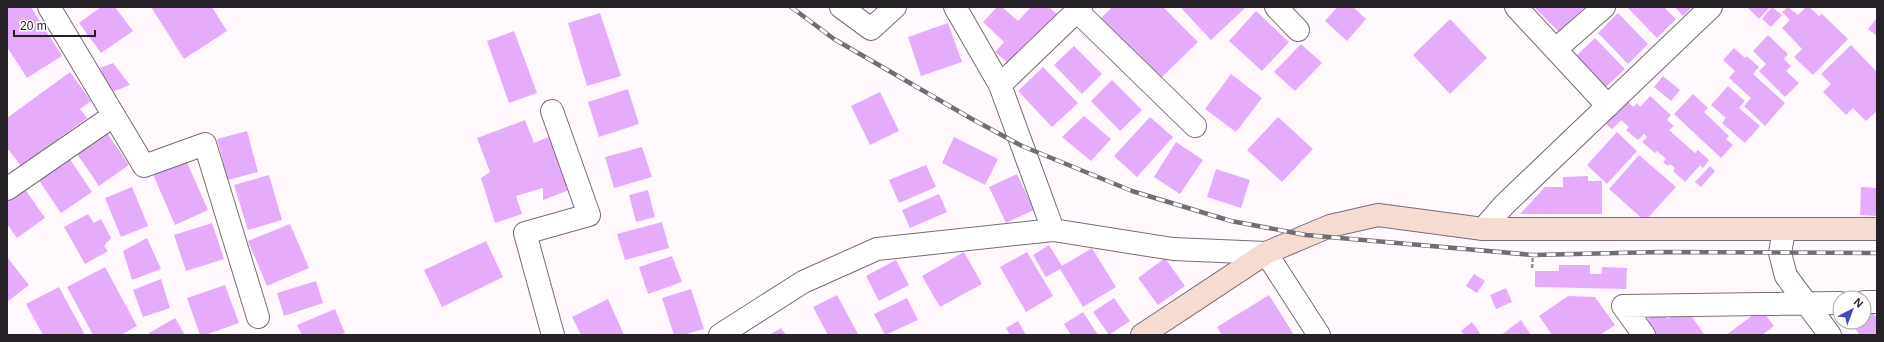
<svg xmlns="http://www.w3.org/2000/svg" width="1884" height="342" font-family="Helvetica,sans-serif">
  <style>
    .building { fill: #e5acfc }
    .lines { fill: none; stroke-linecap: round; stroke-linejoin: round }
    .street-casing { stroke: #796b78; stroke-width: 24 }
    .secondary-casing { stroke: #796b78; stroke-width: 24 }
    .path { stroke: #928d92; stroke-width: 2.5; stroke-dasharray: 4 2; stroke-linecap: butt }
    .street { stroke: #fff; stroke-width: 22 }
    .secondary { stroke: #f4dcd2; stroke-width: 22 }
    .rail-casing { stroke: #726d72; stroke-width: 4.5 }
    .rail { stroke: #fff; stroke-width: 3; stroke-dasharray: 9; stroke-linecap: butt }
  </style>
  <rect width="100%" height="100%" fill="#fff9fe"/>
  <path class="building" d="M7,7H31L62,56L27,78L7,47Z
    M101,7H115L133,31L101,53L79,23Z
    M151,7H212L227,31L184,59Z
    M997,7H1002L1018,21L1031,7H1049L1057,14L1010,65L995,52L1004,42L983,22Z
    M1112,7H1163L1198,42L1160,79L1101,18Z
    M1184,7H1246L1211,40L1182,9Z
    M1337,7H1353L1366,19L1347,41L1325,21Z
    M1534,7H1585L1559,32Z
    M1627,7H1664L1676,19L1657,38Z
    M1675,7H1692L1683,16Z
    M1747,7H1770L1759,19Z
    M1772,7L1782,15L1771,27L1762,19Z
    M1788,7L1798,15L1806,7H1809L1819,16L1822,14L1848,39L1813,75L1794,57L1802,49L1782,28L1790,20L1782,12Z
    M1256,11L1289,42L1262,71L1229,41Z
    M600,13L621,76L587,86L568,23Z
    M1618,13L1648,44L1628,64L1598,33Z
    M1877,18V36L1868,29Z
    M1450,19L1487,58L1450,94L1413,55Z
    M948,23L962,62L921,76L908,37Z
    M514,31L537,93L509,103L487,41Z
    M1768,35L1788,54L1784,59L1791,66L1786,71L1799,83L1785,97L1759,71L1766,64L1753,51Z
    M1595,38L1625,69L1605,88L1575,57Z
    M1301,44L1322,63L1295,91L1274,72Z
    M1851,45L1877,72V111L1866,121L1853,108L1846,115L1823,92L1831,84L1821,74Z
    M1074,46L1102,74L1082,94L1054,65Z
    M1734,48L1745,58L1747,56L1759,67L1753,74L1785,103L1765,126L1744,106L1751,98L1729,78L1735,71L1723,60Z
    M113,63L130,85L107,94L98,82L102,73L100,68Z
    M1043,67L1078,103L1052,127L1018,91Z
    M70,72L91,101L80,109L87,118L21,166L9,150L7,152V118Z
    M1231,74L1262,98L1236,132L1205,109Z
    M1663,76L1680,90L1671,101L1654,87Z
    M1112,80L1142,110L1120,131L1091,101Z
    M1728,86L1745,101L1739,108L1760,126L1745,143L1722,123L1726,118L1711,105Z
    M628,89L639,124L599,137L588,102Z
    M880,92L899,131L870,145L851,106Z
    M1693,94L1708,108L1704,112L1729,136L1726,139L1733,145L1721,158L1674,114Z
    M1650,96L1671,115L1667,120L1674,126L1669,130L1695,153L1698,150L1709,160L1703,168L1700,165L1685,182L1673,171L1675,168L1670,164L1668,166L1663,162L1666,159L1657,151L1655,153L1642,142L1647,137L1644,134L1638,140L1626,130L1629,127L1621,120L1612,129L1604,122L1625,99L1633,107L1637,103L1640,107Z
    M1084,116L1111,139L1091,161L1062,137Z
    M1150,117L1173,137L1137,177L1114,156Z
    M1278,117L1313,149L1282,182L1247,150Z
    M525,120L534,143L549,137L569,190L543,200V188L516,196L522,214L495,223L481,178L490,172L477,138Z
    M105,130L129,165L99,186L75,151Z
    M247,131L258,172L228,180L217,139Z
    M1617,132L1637,151L1607,184L1587,165Z
    M954,137L998,159L985,185L942,163Z
    M1176,142L1203,160L1180,194L1154,177Z
    M642,147L652,177L614,188L605,157Z
    M1639,155L1676,187L1645,221L1609,189Z
    M69,158L92,192L61,213L38,179Z
    M185,158L208,210L175,225L152,172Z
    M926,165L936,187L899,203L889,180Z
    M1710,166L1715,171L1701,187L1695,182Z
    M1216,169L1250,180L1241,208L1207,197Z
    M1017,174L1034,210L1006,223L989,187Z
    M269,175L282,220L248,230L234,185Z
    M1588,176V181H1602V214H1520L1545,187H1563V177Z
    M23,186L45,218L17,238L7,224V198Z
    M132,187L148,226L121,237L105,198Z
    M1861,187L1877,188V216L1860,215Z
    M648,190L655,217L636,222L629,195Z
    M939,194L947,212L910,228L902,210Z
    M88,214L94,223L101,219L111,238L104,246L108,251L85,264L64,227Z
    M662,222L669,248L625,260L617,234Z
    M212,223L224,259L186,271L174,235Z
    M290,224L309,268L267,286L248,241Z
    M147,238L161,269L132,280L123,251Z
    M486,241L503,277L442,307L424,270Z
    M1049,245L1062,266L1092,248L1116,287L1083,307L1060,269L1046,277L1033,255Z
    M964,252L982,284L940,307L922,276Z
    M1027,252L1053,296L1026,312L1000,267Z
    M672,256L682,282L648,294L639,267Z
    M7,257L29,285L7,302Z
    M1165,258L1185,286L1158,305L1138,278Z
    M896,260L909,285L879,301L866,276Z
    M1559,265H1590V274H1602V267L1627,268L1626,289L1535,287V271H1559Z
    M105,267L137,326L121,335H93L67,287Z
    M1474,274L1485,281L1477,293L1466,286Z
    M161,279L170,308L143,317L133,290Z
    M316,281L323,303L284,316L277,293Z
    M225,285L239,323L205,335H200L187,298Z
    M59,287L85,335H43L26,304Z
    M1506,288L1512,302L1496,309L1490,295Z
    M691,289L704,329L683,335H674L662,298Z
    M837,295L858,334L855,335H828L813,307Z
    M1269,295L1294,335H1222L1217,327Z
    M1568,296L1595,297L1615,325L1600,335H1552L1539,316Z
    M907,298L918,320L885,335L874,314Z
    M1114,298L1130,321L1109,335L1093,312Z
    M608,299L624,335H581L572,317Z
    M1685,307L1704,334L1703,335H1651L1642,323L1662,310L1668,319Z
    M335,309L345,333L339,335H302L297,325Z
    M1761,309L1774,326L1762,335H1726Z
    M1083,312L1098,335H1071L1064,324Z
    M1872,312L1877,318V335H1860L1853,326L1859,322H1864V318Z
    M175,318L185,335H150L149,333Z
    M1521,320L1531,335H1501Z
    M1018,321L1026,335H1010L1006,328Z
    M1472,322L1480,333L1478,335H1464L1461,331Z
    M781,328L786,335H769Z"/>
  <g class="lines">
    <g class="street-casing">
      <path id="street" d="M49,7L144,166L205,144L258,317
        M841,7L871,29L895,7
        M955,7L1000,85L1053,230
        M1276,7L1298,30
        M1516,7L1608,106
        M1077,11L1195,126
        M1556,49L1604,7
        M1000,85L1081,7
        M552,111L589,215L525,233L553,335
        M7,189L113,116
        M1483,229L1504,205L1711,7
        M1784,230L1780,253L1786,276L1830,335
        M1864,302H1877
        M720,335L803,282L877,249L1053,230L1173,249L1266,253L1319,335
        M1644,335L1623,306L1840,303"/>
    </g>
    <g class="secondary-casing">
      <path id="secondary" d="M1142,335L1266,253L1330,226L1378,215L1483,229H1877"/>
    </g>
    <path class="path" d="M1532,268L1533,254"/>
    <use href="#street" class="street"/>
    <use href="#secondary" class="secondary"/>
    <g class="rail-casing">
      <path id="rail" d="M791,7L834,39L972,119L1022,146L1132,191L1231,221L1306,235L1533,255L1660,252L1877,253"/>
    </g>
    <use href="#rail" class="rail"/>
  </g>
  <rect width="1884" height="342" fill="none" stroke="#252025" stroke-width="16"/>
  <g transform="translate(1852 310) rotate(42)"><circle r="19" fill="#ffffff" stroke="#a8a6a8"/>
  <path d="M0-3L7 15L0 10L-7 15Z" fill="#434abf"/>
  <text y="-6" font-size="11" font-weight="bold" text-anchor="middle" fill="#252025">N</text>
  </g>
  <path d="M14 30v6h81v-6" fill="none" stroke="#252025" stroke-width="2"/>
  <text x="20" y="30" font-size="12" fill="#252025" stroke="#ffffff" stroke-width="3" paint-order="stroke">20 m</text>
</svg>
